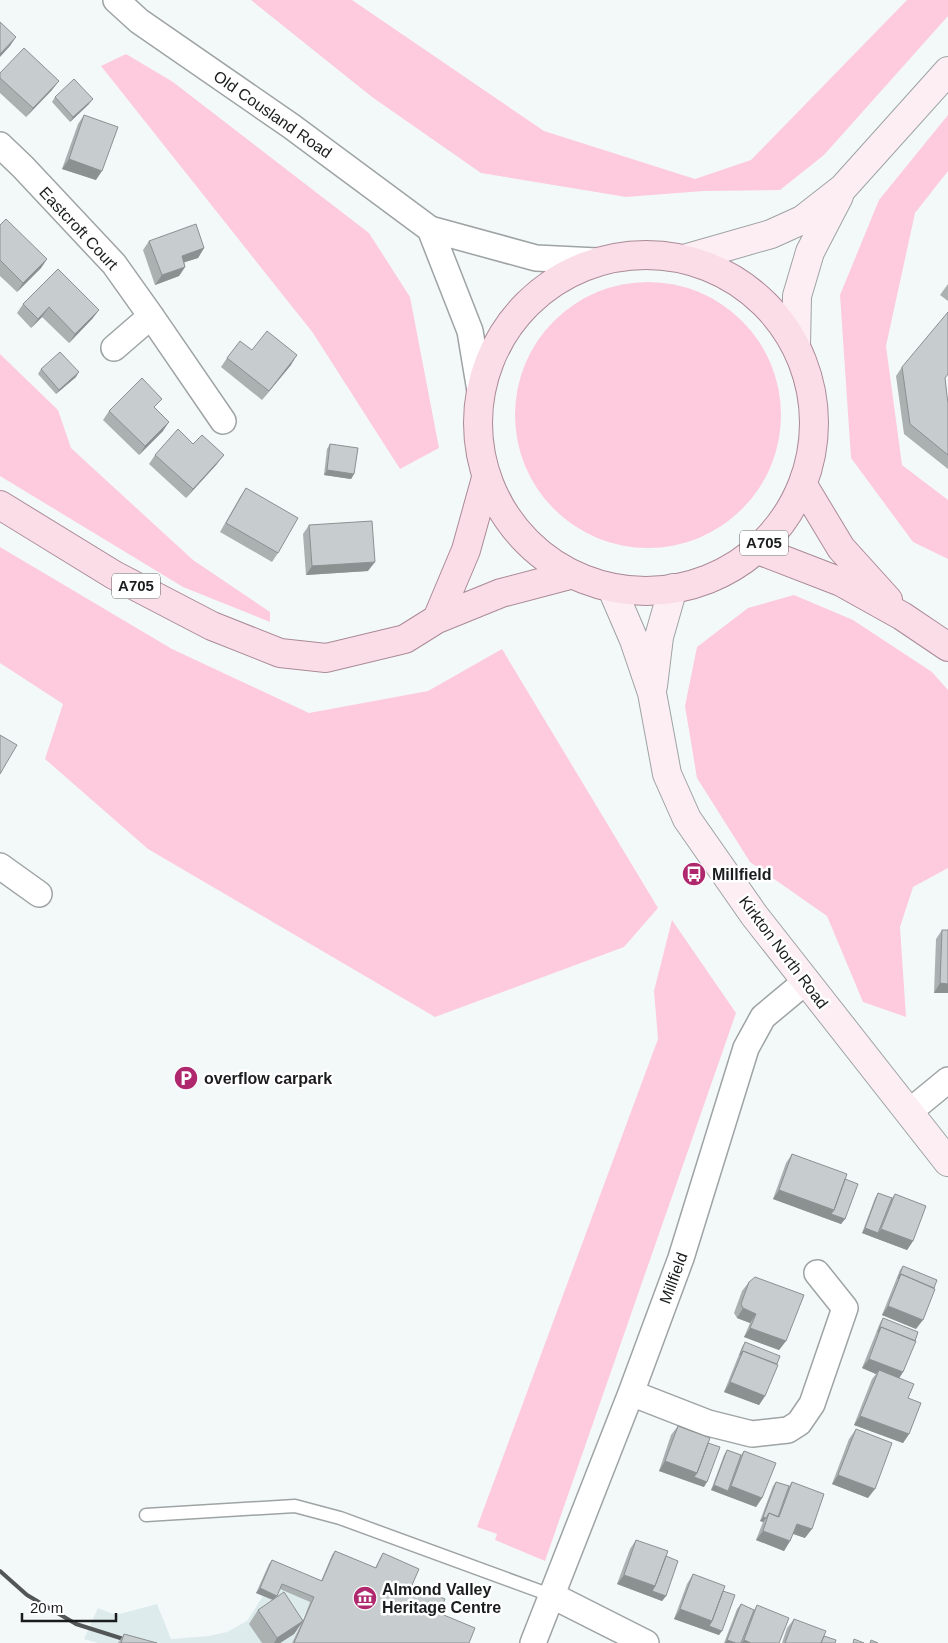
<svg xmlns="http://www.w3.org/2000/svg" width="948" height="1643" font-family="Helvetica,sans-serif">
  <style>
    .built { fill: #ddebed }
    .green { fill: #fdcbdd }
    .lines { fill: none; stroke-linecap: round; stroke-linejoin: round }
    .lane-casing { stroke: #9ea3a4; stroke-width: 15 }
    .street-casing { stroke: #9ea3a4; stroke-width: 28 }
    .secondary-casing { stroke: #9ea3a4; stroke-width: 30 }
    .primary-casing { stroke: #aa8a97; stroke-width: 30 }
    .lane { stroke: #fff; stroke-width: 12 }
    .street { stroke: #fff; stroke-width: 25 }
    .secondary { stroke: #fdeef3; stroke-width: 28 }
    .primary { stroke: #fbdde8; stroke-width: 28 }
    .rail { stroke: #535657; stroke-width: 4 }
    .wall { fill: #abb0b1; fill-rule: evenodd }
    .shaded-wall { fill: #8b9090 }
    .building { fill: #c7cdce; stroke: #8b9090 }
    .labels { text-anchor: middle; stroke-width: 5; stroke-linejoin: round; paint-order: stroke }
    .shield { fill: #fff; stroke: #5f6061; stroke-width: 1 }
    .shield-label { font-size: 15px; font-weight: bold; fill: #1a1c1d }
    .street-label { font-size: 16px; fill: #1a1c1d; stroke: #fff }
    .poi-label { font-size: 16px; font-weight: bold; fill: #1a1c1d; stroke: #fff; text-anchor: start }
  </style>
  <rect width="100%" height="100%" fill="#f3f9f9"/>
  <path class="built" d="M279,1588L310,1602L292,1643H98L84,1639L98,1608L116,1615L157,1604L171,1639L209,1636L227,1632L247,1621L263,1596L273,1600Z"/>
  <path class="green" d="M251,0H352L544,131L695,179L751,160L907,0H948V16L824,155L780,190L704,191L626,197L481,173L372,97Z
    M126,54L173,82L369,233L410,297L439,448L400,469L313,333L101,66Z
    M948,115V171L915,213L886,346L902,465L948,500V559L913,542L851,458L840,295L879,200Z
    M515 415a133 133 0 1 1 266 0a133 133 0 1 1-266 0Z
    M0,354L58,410L71,448L193,560L270,612V622L183,587L0,476Z
    M0,547L172,649L309,713L428,691L502,649L658,908L624,947L435,1017L148,849L45,759L63,704L0,663Z
    M794,595L853,620L932,672L948,690V868L913,887L900,927L906,1017L863,1002L827,916L750,862L697,778L685,706L697,647L748,608Z
    M672,920L736,1013L545,1561L495,1540L497,1534L477,1527L658,1039L654,991Z"/>
  <g class="lines">
    <g class="lane-casing">
      <path id="lane" d="M146,1515L295,1506L340,1518L553,1596"/>
    </g>
    <g class="street-casing">
      <path id="street" d="M116,0L139,21L291,126L430,229L536,258L597,261
        M0,145L23,167L114,264L151,316L223,421
        M430,229L470,331L480,391
        M114,348L151,316
        M0,866L39,894
        M909,1112L948,1080
        M631,1393L708,1423L752,1434L788,1430L799,1423L812,1404L845,1308L817,1273
        M553,1596L646,1643
        M533,1643L631,1393L681,1258L746,1048L763,1017L805,982"/>
    </g>
    <g class="secondary-casing">
      <path id="secondary" d="M684,259L771,234L802,220L843,188L948,71
        M796,346L797,296L810,252L839,196
        M612,589L634,640L652,693L667,774L687,819L754,915L948,1162
        M653,686L659,637L673,588"/>
    </g>
    <g class="primary-casing">
      <path id="primary" d="M478 423a168 168 0 1 1 336 0a168 168 0 1 1-336 0Z
        M803,485L841,548L888,600
        M0,505L114,575L212,626L280,653L326,658L405,639L437,619L501,593L566,576
        M758,550L841,582L902,616L948,647
        M437,619L466,550L486,478"/>
    </g>
    <use href="#lane" class="lane"/>
    <use href="#street" class="street"/>
    <use href="#secondary" class="secondary"/>
    <use href="#primary" class="primary"/>
    <path class="rail" d="M0,1571L27,1595L76,1624L136,1643"/>
  </g>
  <path class="wall" d="M0,73L52,90L26,117L0,93Z
    M55,97L89,104L70,122L52,102Z
    M84,115L96,180L62,169L78,124Z
    M0,225L47,259L41,268L17,292L0,276Z
    M149,241L204,248L198,258L184,262L185,267L179,276L155,285L143,250Z
    M948,284V301L940,295Z
    M23,304L99,310L92,319L69,343L42,317L31,328L17,313Z
    M252,350L291,365L262,400L221,367L227,358Z
    M902,367L945,378L948,404V469L904,434L896,376Z
    M41,369L76,377L56,394L38,374Z
    M155,408L163,431L139,455L103,420L109,411Z
    M330,444L354,474L351,479L324,475L327,449Z
    M155,455L217,464L186,498L149,464Z
    M246,488L278,553L272,562L220,532L240,497Z
    M309,525L368,571L306,575L303,534Z
    M942,930L948,993H934L936,939Z
    M792,1154L845,1179V1219L841,1224L773,1199L786,1163Z
    M878,1193L892,1198L895,1194L913,1241L907,1250L862,1233L875,1198Z
    M903,1266L916,1329L882,1315L900,1270Z
    M749,1282L786,1341L779,1350L744,1337L750,1323L737,1318L734,1313L742,1291Z
    M883,1318L903,1372L899,1378L908,1398L909,1434L903,1443L854,1425L872,1379L876,1374L862,1368L880,1323Z
    M745,1342L765,1396L759,1405L724,1392L742,1347Z
    M678,1426L708,1443L704,1487L659,1471L671,1435Z
    M856,1429L868,1498L832,1484L849,1439Z
    M727,1450L741,1455L744,1451L762,1498L756,1507L711,1490L724,1455Z
    M776,1482L789,1486L792,1482L805,1538L793,1534L790,1541L784,1551L756,1540L763,1522L760,1521L773,1486Z
    M636,1540L666,1556V1596L662,1601L617,1584L630,1549Z
    M335,1551L375,1568L380,1558L383,1553L439,1613L469,1643H292L301,1624L294,1634L280,1643H262L249,1624L258,1610L273,1600L256,1593L269,1564L272,1560L321,1581L332,1555ZM280,1589L310,1602L303,1620L274,1599Z
    M693,1574L723,1591L719,1635L674,1619L687,1584Z
    M741,1604L754,1610L757,1605L779,1643H724L737,1609Z
    M794,1619L824,1636L835,1643H782L787,1628Z
    M124,1634L157,1643H118Z"/>
  <path class="shaded-wall" d="M16,37L10,46L0,57V54Z
    M59,81L52,90L26,117L33,108Z
    M93,99L89,104L70,122L73,117Z
    M69,159L102,171L96,180L62,169Z
    M204,248L198,258L176,265L182,256Z
    M47,259L41,268L17,292L23,283Z
    M185,267L179,276L155,285L162,275Z
    M49,307L42,317L31,328L38,319Z
    M99,310L92,319L69,343L75,334Z
    M297,355L291,365L262,400Z
    M79,372L76,377L56,394L59,390Z
    M169,422L163,431L139,455L145,446Z
    M224,455L217,464L186,498L193,489Z
    M327,470L354,474L351,479L324,475Z
    M375,562L368,571L306,575L312,566Z
    M940,983L948,984V993H934Z
    M779,1190L834,1210L845,1219L841,1224L773,1199Z
    M865,1228L878,1233L875,1238L862,1233Z
    M881,1229L913,1241L907,1250L875,1238Z
    M888,1306L923,1320L916,1329L882,1315Z
    M743,1308L756,1314L750,1323L737,1318Z
    M750,1328L786,1341L779,1350L744,1337Z
    M869,1359L903,1372L897,1382L879,1370L876,1374L862,1368Z
    M730,1382L765,1396L759,1405L724,1392Z
    M860,1416L909,1434L903,1443L854,1425Z
    M665,1461L697,1473L707,1482L704,1487L659,1471Z
    M838,1475L875,1489L868,1498L832,1484Z
    M714,1485L728,1491L731,1486L762,1498L756,1507L711,1490Z
    M763,1517L766,1518L763,1522L760,1521Z
    M797,1524L812,1529L805,1538L791,1533Z
    M763,1531L790,1541L784,1551L756,1540Z
    M624,1575L655,1586L666,1596L662,1601L617,1584Z
    M260,1588L277,1596L273,1600L256,1593Z
    M680,1609L712,1621L722,1631L719,1635L674,1619Z
    M303,1621L294,1634L280,1643H274L277,1638Z
    M727,1640L736,1643H725Z
    M744,1640L751,1643H742Z"/>
  <path class="building" d="M0,22L16,37L0,54Z
    M24,48L59,81L33,108L0,78V73Z
    M74,79L93,99L73,117L55,97Z
    M84,115L118,127L102,171L69,159Z
    M6,219L47,259L23,283L0,260V225Z
    M196,224L204,248L182,256L185,267L162,275L149,241Z
    M58,269L99,310L75,334L49,307L38,319L23,304Z
    M948,312V374L945,378L948,404V455L910,424L902,367Z
    M267,331L297,355L269,391L227,358L240,341L252,350Z
    M60,352L79,372L59,390L41,369Z
    M142,378L162,399L154,407L169,422L145,446L109,411Z
    M178,429L193,444L202,435L224,455L193,489L155,455Z
    M330,444L358,448L354,474L327,470Z
    M246,488L298,518L278,553L226,523Z
    M372,521L375,562L312,566L309,525Z
    M0,735L17,745L0,774Z
    M942,930H948V984L940,983Z
    M792,1154L847,1174L834,1210L779,1190Z
    M845,1179L858,1184L845,1219L831,1214L834,1210Z
    M878,1193L892,1198L878,1233L865,1228Z
    M895,1194L926,1206L913,1241L881,1229Z
    M903,1266L937,1280L934,1288L901,1274L898,1279Z
    M901,1274L935,1289L923,1320L888,1306Z
    M755,1277L804,1295L786,1341L750,1328L756,1314L743,1308L741,1304L749,1282Z
    M883,1318L918,1332L915,1341L881,1327L878,1332Z
    M881,1327L916,1341L903,1372L869,1359Z
    M745,1342L780,1356L777,1364L743,1351L740,1355Z
    M743,1351L778,1365L765,1396L730,1382Z
    M879,1370L914,1384L908,1398L921,1403L909,1434L860,1416Z
    M678,1426L710,1438L697,1473L665,1461Z
    M856,1429L892,1443L875,1489L838,1475Z
    M708,1443L720,1447L707,1482L694,1477L697,1473Z
    M727,1450L741,1455L728,1491L714,1485Z
    M744,1451L776,1463L762,1498L731,1486Z
    M776,1482L789,1486L778,1517L769,1513L766,1518L763,1517Z
    M792,1482L824,1494L812,1529L797,1524L790,1541L763,1531L769,1513L779,1517Z
    M636,1540L668,1551L655,1586L624,1575Z
    M335,1551L376,1568L383,1553L419,1569L412,1585L445,1599L439,1613L475,1628L469,1643H294L314,1597L282,1584L277,1596L260,1588L272,1560L322,1581Z
    M666,1556L678,1561L666,1596L652,1591L655,1586Z
    M693,1574L725,1586L712,1621L680,1609Z
    M723,1591L735,1595L722,1631L709,1626L712,1621Z
    M284,1592L303,1621L277,1638L258,1610Z
    M741,1604L754,1610L741,1643H736L727,1640Z
    M757,1605L789,1618L779,1643H751L744,1640Z
    M794,1619L826,1631L821,1643H785Z
    M124,1634L157,1643H121Z
    M824,1636L836,1640L835,1643H821Z
    M854,1639L864,1643H853Z
    M871,1640L878,1643H870Z"/>
  <defs>
    <g id="bus-disc" transform="scale(1.25)"><circle r="9.5" fill="#af286d" stroke="#fff"/><path d="M-5-6H5V4H4V6H2V4H-2V6H-4V4H-5ZM-3.5-4V0h7V-4ZM-3.5 1.2v1.5H-2V1.2ZM2 1.2v1.5H3.5V1.2Z" fill="#fff"/></g>
    <g id="parking-disc" transform="scale(1.25)"><circle r="9.5" fill="#af286d" stroke="#fff"/><path d="M-3.5-5.5H1a3.5 3.5 0 0 1 0 7H-1V5.5H-3.5ZM-1-3.4V-.6H.8a1.4 1.4 0 0 0 0-2.8Z" fill="#fff"/></g>
    <g id="museum-disc" transform="scale(1.25)"><circle r="9.5" fill="#af286d" stroke="#fff"/><path d="M0-6L6-3V-2H-6V-3ZM-5-1h2V3h-2ZM-1-1h2V3h-2ZM3-1h2V3H3ZM-6 4H6V6H-6Z" fill="#fff"/></g>
  </defs>
  <g fill-rule="evenodd">
    <use href="#bus-disc" x="694" y="874"/>
    <use href="#parking-disc" x="186" y="1078"/>
    <use href="#museum-disc" x="365" y="1598"/>
  </g>
  <g class="labels">
    <g class="shield">
      <rect x="740" y="530.5" width="48" height="25" rx="4"/>
      <rect x="112" y="573.5" width="48" height="25" rx="4"/>
    </g>
    <g class="shield-label">
      <text x="764" y="548">A705</text>
      <text x="136" y="591">A705</text>
    </g>
    <g class="street-label">
      <text transform="translate(273 114) rotate(35)" y="6">Old Cousland Road</text>
      <text transform="translate(79 228) rotate(47)" y="6">Eastcroft Court</text>
      <text transform="translate(784 952) rotate(53)" y="6">Kirkton North Road</text>
      <text transform="translate(673 1278) rotate(-70)" y="6">Millfield</text>
    </g>
    <g class="poi-label">
      <text x="712" y="880">Millfield</text>
      <text x="204" y="1084">overflow carpark</text>
      <text x="382" y="1595">Almond Valley<tspan x="382" dy="18">Heritage Centre</tspan></text>
    </g>
  </g>
  <path d="M22 1613v8h94v-8" fill="none" stroke="#1a1c1d" stroke-width="2.5"/>
  <text x="30" y="1613" font-size="15" fill="#1a1c1d" stroke="#ffffff" stroke-width="4" paint-order="stroke">20 m</text>
</svg>
